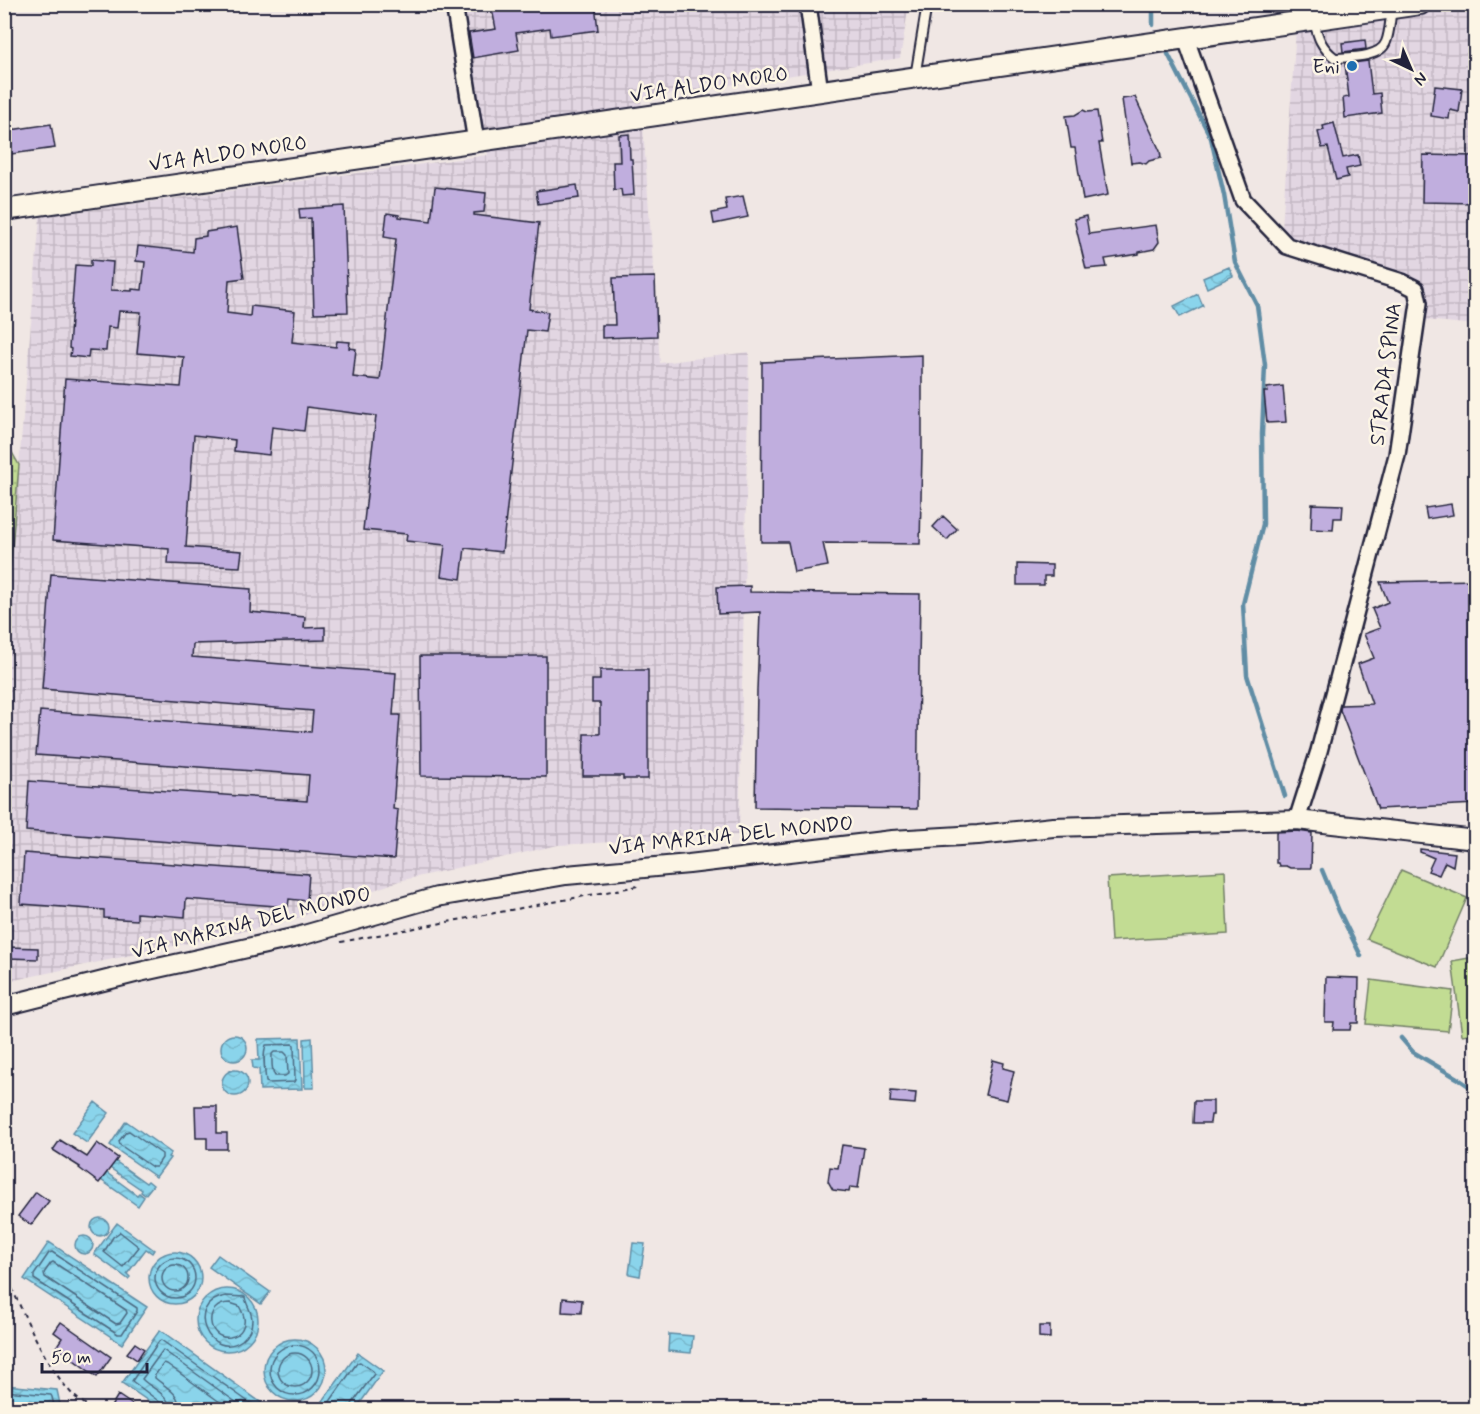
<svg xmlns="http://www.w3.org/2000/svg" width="1480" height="1414" font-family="Mynerve,sans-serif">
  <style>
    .industrial { fill: url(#industrial-grid) }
    .grass { fill: url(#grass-dots); stroke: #727f67; stroke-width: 1.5 }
    .park { fill: #c2dc93; stroke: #727f67; stroke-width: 1.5 }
    .water { fill: url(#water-waves); stroke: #608da5; stroke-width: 1.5 }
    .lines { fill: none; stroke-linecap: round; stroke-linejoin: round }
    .shore { stroke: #4c6981; stroke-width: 1.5 }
    .stream { stroke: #608da5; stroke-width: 4.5 }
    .building { fill: #c0aede; stroke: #22223b; stroke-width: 1.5 }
    .service-casing { stroke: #22223b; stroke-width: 12 }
    .minor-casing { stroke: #22223b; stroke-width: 20 }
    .tertiary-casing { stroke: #22223b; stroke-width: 22 }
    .secondary-casing { stroke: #22223b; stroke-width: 24 }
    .path { stroke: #22223b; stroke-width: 2; stroke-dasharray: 4.5 4.5; stroke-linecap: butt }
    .service { stroke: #fcf5e5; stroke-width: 8 }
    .minor { stroke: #fcf5e5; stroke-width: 15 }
    .tertiary { stroke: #fcf5e5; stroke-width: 18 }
    .secondary { stroke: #fcf5e5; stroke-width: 20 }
    .poi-dot { fill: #1f6fb2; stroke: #fcf5e5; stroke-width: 2 }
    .labels { text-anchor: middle; stroke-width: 5; stroke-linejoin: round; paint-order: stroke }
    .poi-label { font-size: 21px; fill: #22223b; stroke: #fcf5e5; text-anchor: end }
    .street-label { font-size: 21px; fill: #22223b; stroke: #fcf5e5 }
  </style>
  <defs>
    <pattern id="industrial-grid" width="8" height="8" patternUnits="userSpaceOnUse" patternTransform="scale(1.5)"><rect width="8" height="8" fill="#e2d6e2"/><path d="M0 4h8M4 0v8" fill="none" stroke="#c2b7c3"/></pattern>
    <pattern id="grass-dots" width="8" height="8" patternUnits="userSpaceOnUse" patternTransform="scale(1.5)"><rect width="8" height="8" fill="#c2dc93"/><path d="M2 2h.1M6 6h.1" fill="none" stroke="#a6bc80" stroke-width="1.8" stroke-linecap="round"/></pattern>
    <pattern id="water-waves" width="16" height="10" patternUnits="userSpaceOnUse" patternTransform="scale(1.5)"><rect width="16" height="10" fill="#8ad4eb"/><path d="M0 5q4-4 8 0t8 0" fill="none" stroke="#77b6ca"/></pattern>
  </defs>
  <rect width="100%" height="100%" fill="#f0e7e4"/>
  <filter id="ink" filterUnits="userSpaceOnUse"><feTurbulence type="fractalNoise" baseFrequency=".0167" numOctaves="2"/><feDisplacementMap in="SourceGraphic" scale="12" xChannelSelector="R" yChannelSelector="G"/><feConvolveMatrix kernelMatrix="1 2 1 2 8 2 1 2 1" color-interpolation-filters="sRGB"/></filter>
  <g filter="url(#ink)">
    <path class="industrial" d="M456,5H909L900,58L641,99L660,363L749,352L739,835L558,845L399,881L286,922L5,982V631L40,217L488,155Z
      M1475,6V325L1426,320L1423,283L1289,237L1282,228L1296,29Z"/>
    <path class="grass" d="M5,440L19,465L5,631Z"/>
    <path class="park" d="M1401,870L1467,898L1437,967L1367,939Z
      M1225,871L1228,934L1111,941L1107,878Z
      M1475,957V1033L1462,1035L1452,961Z
      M1371,980L1453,991L1448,1031L1366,1024Z"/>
    <path class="water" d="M1229,267L1233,276L1207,288L1203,278Z
      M1198,294L1203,306L1180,317L1174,306Z
      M221 1048a13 13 0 1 1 26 0a13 13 0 1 1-26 0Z
      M300,1038L302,1089L260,1090L259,1069L253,1068L252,1060H259L258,1039Z
      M312,1038L314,1088H305L304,1039Z
      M222 1083a13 13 0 1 1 26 0a13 13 0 1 1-26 0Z
      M95,1102L109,1113L87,1143L72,1133Z
      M126,1121L171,1153L168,1157L170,1158L156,1177L110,1145Z
      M115,1161L146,1183L148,1181L153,1185L145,1195L141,1192L142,1190L110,1168Z
      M107,1173L137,1195L139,1193L144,1197L138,1206L101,1180Z
      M91 1227a9 9 0 1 1 18 0a9 9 0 1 1-18 0Z
      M117,1223L154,1250L152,1253L146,1249L127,1274L130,1277L128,1279L94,1254Z
      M75 1245a9 9 0 1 1 18 0a9 9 0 1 1-18 0Z
      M49,1242L147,1307L122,1344L24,1279Z
      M633,1243L645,1244L640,1276L629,1274Z
      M149 1278a26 26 0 1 1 52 0a26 26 0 1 1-52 0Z
      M218,1255L270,1292L261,1304L209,1267Z
      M196 1320a31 31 0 1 1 62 0a31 31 0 1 1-62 0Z
      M160,1330L270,1409H160L122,1383Z
      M669,1334L693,1336L691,1353L668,1351Z
      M264 1370a31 31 0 1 1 62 0a31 31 0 1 1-62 0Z
      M358,1353L383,1371L356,1409H317Z
      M5,1385L57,1390L61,1409H5Z"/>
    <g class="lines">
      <path class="shore" d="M266,1045L292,1044L294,1045L295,1080L294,1082L269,1083L266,1082C265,1070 262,1056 266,1045Z
        M284,1052L287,1055L288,1074L285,1076H275C271,1070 272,1061 272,1054L274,1052Z
        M129,1131L162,1154V1158L156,1167H152L120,1145L119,1141L126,1132Z
        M120,1232L139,1247L123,1267L104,1252L113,1237Z
        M52,1252L137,1308V1311L122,1334H118L34,1279V1275L49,1253Z
        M155 1278a20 20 0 1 1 40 0a20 20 0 1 1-40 0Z
        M53,1262L126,1310L127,1313L120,1323L116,1324L45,1277L44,1273L51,1263Z
        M162 1278a13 13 0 1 1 26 0a13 13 0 1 1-26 0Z
        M226,1296L245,1297C246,1305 252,1311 252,1320C252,1328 248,1335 242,1340C210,1363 182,1303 226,1296Z
        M230,1303L239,1306C243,1313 247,1321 242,1329C240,1333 235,1336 230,1337C207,1341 202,1303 230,1303Z
        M270 1370a25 25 0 1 1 50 0a25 25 0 1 1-50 0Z
        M278 1370a17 17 0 1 1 34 0a17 17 0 1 1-34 0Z
        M4,1391L51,1395L52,1397L55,1410
        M163,1410L161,1403L132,1381L159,1341L161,1340L260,1410
        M171,1410C169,1394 152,1389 142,1379L163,1350L247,1410
        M180,1410C179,1392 167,1388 155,1378V1375L164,1363L167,1364L231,1410
        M324,1410L357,1363L360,1362L373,1371L374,1374L352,1404L351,1410"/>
      <path class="stream" d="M1153,25V4
        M1168,54L1211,138L1224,195L1235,262L1257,305L1265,365L1262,434L1263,524L1243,604L1247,675L1285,796
        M1322,870L1339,911L1361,956
        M1401,1038L1413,1052L1457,1078L1476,1091"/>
    </g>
    <path class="building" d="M491,4H595L598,30L551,36L550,28L516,33L519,50L473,58L469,33L496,29Z
      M1365,40L1366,49L1343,52L1342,43Z
      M1368,61L1372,94L1380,93L1382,113L1345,118L1343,98L1349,97L1345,64Z
      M1435,86L1462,89L1459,112L1450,110L1449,119L1431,116Z
      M1135,97L1160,151L1161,158L1149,161L1146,164L1140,162L1131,163L1122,99Z
      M1083,110L1087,112L1097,111L1102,143H1099L1108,195L1083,200L1075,148H1071L1066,116L1075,115Z
      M1334,123L1343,158L1358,155L1360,166L1346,169L1348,177L1336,180L1328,147L1322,148L1318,132L1324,130L1323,126Z
      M51,124L55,148L4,155V131Z
      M629,134L630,159H632L634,195L622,196L621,189L614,190L613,162H620L619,135Z
      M1423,155L1476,156V203L1422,202Z
      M577,185L579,198L538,204L536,191Z
      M435,187L486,193L484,212L474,213V215L539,223L529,309L548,312L545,332L527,330L502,552L465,548L461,579L441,576L445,545L406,541L407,534L363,530L376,416L307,407L304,431L272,427L269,455L234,451L235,440L194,435L186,547L242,551L240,567L168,564L169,549L53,540L65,379L181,387L184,357L137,353L141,312L119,311L117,328L108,327L106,351L89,350L88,358L70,356L71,349L69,348L75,265L91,266V260L113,262L111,290L132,291V289L142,290L145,262L136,261L138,246L193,252L194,238L206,236V232L237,227L244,278L229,280L227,313L250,316L251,306L295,311L292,342L336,347L337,341L350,342L349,348L356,349L353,377L380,380L396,239L384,237L387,213L399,215V217L431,221Z
      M743,196L748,217L714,224L712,213L727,210L725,199Z
      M344,206L348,312L314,313L311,218L300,219L299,209Z
      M1086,216L1089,234L1156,225L1159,242L1154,249L1139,252V254L1105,259L1107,267L1086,269L1074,219Z
      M655,277L657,336L602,338V325H615L613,278Z
      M922,355V453L920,544L823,543L828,566L794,572L788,542H761L762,362Z
      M1283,386L1286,422L1267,423L1264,392H1268L1267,388Z
      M1312,504L1343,505L1342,518H1334L1333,530L1311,529Z
      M1451,504L1453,515L1427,519L1425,508Z
      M943,516L957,529L947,540L933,527Z
      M1017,564L1052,565V576H1044V585H1017Z
      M51,574L251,589L250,612L305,617L304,628L325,627V640L193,644L192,657L396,673L393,715H400L393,809L398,810L394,859L26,831L29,781L307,801L309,775L36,755L40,711L311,732L313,711L42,689Z
      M1476,580V804L1378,809L1340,710L1341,705L1372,704L1358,664L1374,658L1364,634L1380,628L1372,609L1388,602L1380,582Z
      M750,586V592L920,594L917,809L755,807L757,690L760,612L718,614L717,587Z
      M420,656H546V777L421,776Z
      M600,670H648V779H623V776H583L584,734H600V703H592V680H600Z
      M1297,831L1312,833L1311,868H1290L1286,866H1279L1278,863H1276V832Z
      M1420,849L1455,853L1453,866L1445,862L1439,875L1428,871L1434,858L1420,852Z
      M24,853L309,874L307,901L289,899L288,907L186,899L185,917L137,913V920L104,918V910L21,904Z
      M9,947L38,948V959L8,958Z
      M1326,977L1359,978L1358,1023H1351L1350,1030H1333L1334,1022H1325Z
      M993,1060L1004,1063L1003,1068L1014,1071L1007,1100L985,1095Z
      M891,1091L916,1093L915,1104L890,1102Z
      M1194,1101H1213V1115H1211L1210,1123H1193Z
      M195,1106H217V1133H227V1149H207V1138H196Z
      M60,1140L87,1157L97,1143L118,1158L99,1183L79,1168L80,1167L53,1150Z
      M842,1145L864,1148L858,1188L850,1187L849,1192L833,1190L828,1181L830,1167L838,1168Z
      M36,1192L49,1201L31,1225L18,1216Z
      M563,1298L582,1300L581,1313L562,1312Z
      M61,1322L111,1357L97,1377L56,1347L62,1338L54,1332Z
      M1039,1326H1050V1338L1039,1337Z
      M135,1343L144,1349L137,1360L127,1353Z
      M118,1395L140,1410H109Z"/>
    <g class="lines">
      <g class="service-casing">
        <path id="service" d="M1314,21C1318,38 1321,47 1335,58C1349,57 1380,58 1386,42C1390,32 1390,19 1392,9
          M915,77L927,4"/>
      </g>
      <g class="minor-casing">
        <path id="minor" d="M454,4L476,142
          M808,4L820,92
          M1186,39L1243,200L1287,246L1402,282L1416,289L1419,303L1397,455L1319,751L1297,820"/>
      </g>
      <g class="tertiary-casing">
        <path id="tertiary" d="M4,1006L135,973L297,937L437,897L566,875L689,864L892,840L978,835L1053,827L1297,820L1476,840"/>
      </g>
      <g class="secondary-casing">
        <path id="secondary" d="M4,210L1420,4"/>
      </g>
      <path class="path" d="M341,942L638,886
        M4,1272C24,1312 43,1364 74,1396C80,1401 87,1405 93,1410"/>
      <use href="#service" class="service"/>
      <use href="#minor" class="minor"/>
      <use href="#tertiary" class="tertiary"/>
      <use href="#secondary" class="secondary"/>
    </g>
  </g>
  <circle class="poi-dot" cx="1352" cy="66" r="6"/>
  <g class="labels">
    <g class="poi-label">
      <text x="1340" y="73">Eni</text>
    </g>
    <g class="street-label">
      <text transform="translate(709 84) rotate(-8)" y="7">VIA ALDO MORO</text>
      <text transform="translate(228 153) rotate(-8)" y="7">VIA ALDO MORO</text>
      <text transform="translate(1385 374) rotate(-83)" y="7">STRADA SPINA</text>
      <text transform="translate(731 835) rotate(-6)" y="7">VIA MARINA DEL MONDO</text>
      <text transform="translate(251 922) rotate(-14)" y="7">VIA MARINA DEL MONDO</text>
    </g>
  </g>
  <rect width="1480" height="1414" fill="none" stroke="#fcf5e5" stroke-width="24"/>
  <rect x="12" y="12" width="1456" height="1390" fill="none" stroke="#22223b" stroke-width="2" filter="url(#ink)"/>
  <g transform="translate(1411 69) rotate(136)" stroke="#fcf5e5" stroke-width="4.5" paint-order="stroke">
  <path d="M0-4.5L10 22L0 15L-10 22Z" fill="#22223b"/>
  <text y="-9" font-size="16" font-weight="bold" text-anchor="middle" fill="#22223b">N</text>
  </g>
  <path d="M42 1363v9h105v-9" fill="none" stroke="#22223b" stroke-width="3"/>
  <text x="51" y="1363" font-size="18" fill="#22223b" stroke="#fcf5e5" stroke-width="4.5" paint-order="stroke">50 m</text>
</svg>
